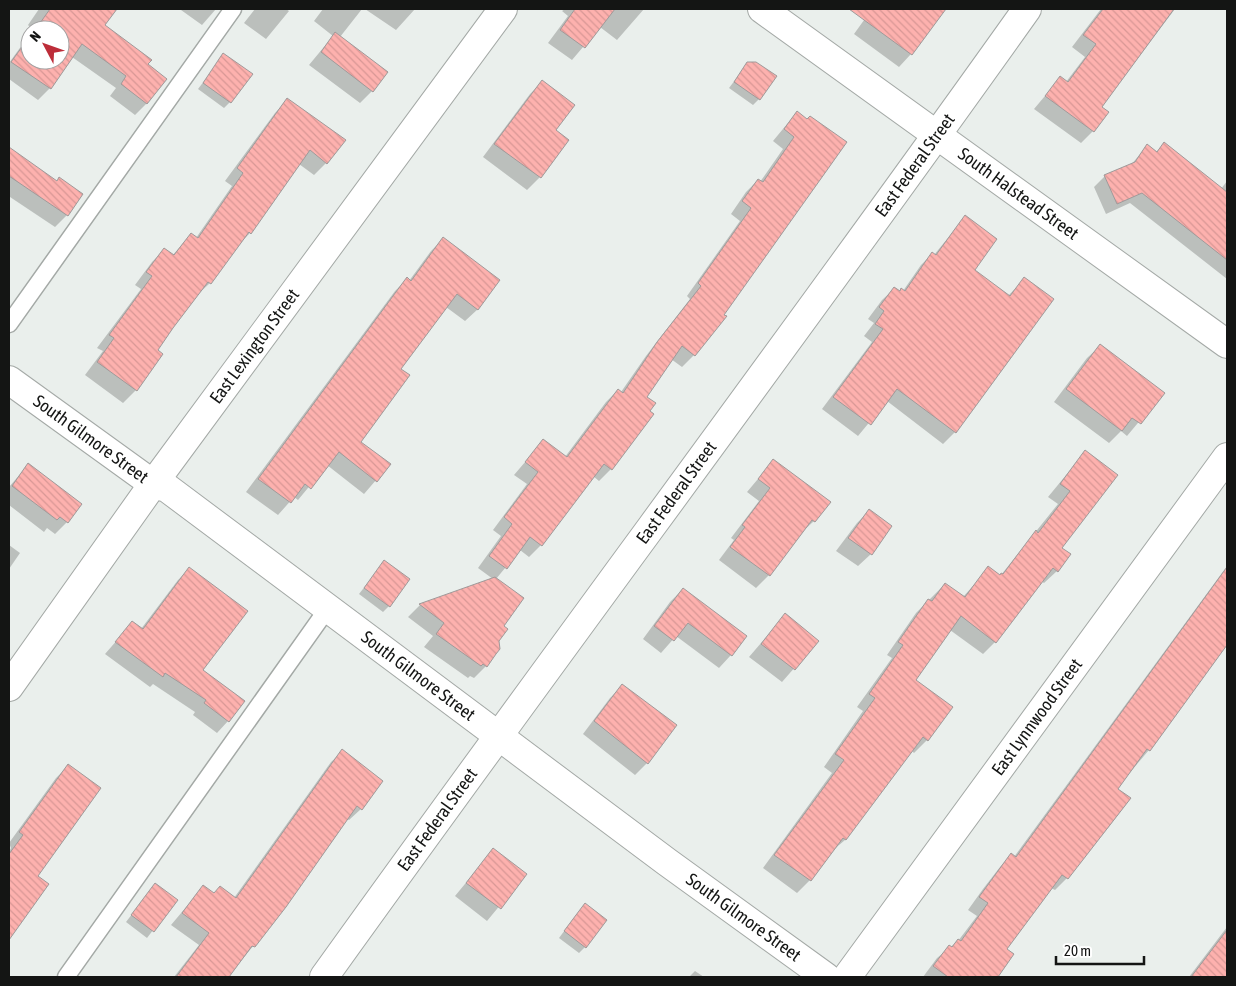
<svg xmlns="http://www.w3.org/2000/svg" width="1236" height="986" font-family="'Asap Condensed',sans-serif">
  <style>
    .shadow { fill: #0003 }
    .building { fill: url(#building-back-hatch); stroke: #9f9a9a }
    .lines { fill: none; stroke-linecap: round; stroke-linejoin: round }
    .service-casing { stroke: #a4a9a6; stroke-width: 19 }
    .minor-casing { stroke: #a4a9a6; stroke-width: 30 }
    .service { stroke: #fff; stroke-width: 16 }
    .minor { stroke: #fff; stroke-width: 28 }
    .labels { text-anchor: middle; stroke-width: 4; stroke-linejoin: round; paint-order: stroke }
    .street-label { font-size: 18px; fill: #141514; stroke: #fff }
  </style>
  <defs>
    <pattern id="building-back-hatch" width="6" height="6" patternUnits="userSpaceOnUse" patternTransform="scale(1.25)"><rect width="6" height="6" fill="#fdb1ae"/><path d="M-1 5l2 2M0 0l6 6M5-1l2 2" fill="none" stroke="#d89795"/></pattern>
  </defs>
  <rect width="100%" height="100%" fill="#eaefec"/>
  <path class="shadow" d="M39,9H116L104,26L146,64V104L135,115L110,96L116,88L72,57L50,88L38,100L9,79V63L30,34V60H60V30H33L28,25Z
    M182,9H216L202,25L181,10Z
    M255,9H286L289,11L266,39L244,23Z
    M323,9H362L340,37L372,91L360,103L309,65L333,36L314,21Z
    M365,9H415L396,30Z
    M565,9H644L617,40L600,27L572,60L548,43L568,16L562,11Z
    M872,9H944L911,54L899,67L854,34Z
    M1101,9H1175L1100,108L1093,131L1081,143L1034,109L1060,78L1066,82L1085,57L1072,47Z
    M224,55L230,102L224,108L198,89Z
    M748,63L759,99L753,105L729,88Z
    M542,82L554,131L567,140L540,177L527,190L483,157L530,94Z
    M287,100L326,163L314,175L299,164L250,233L239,244L210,283L197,295L156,350L162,355L136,390L123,403L85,375L103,351L97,348L141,289L135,285L152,262L164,250L172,256L191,234L196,238L232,186L225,181L275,113Z
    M797,112L807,120L694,355L682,367L671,359L645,397L611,469L599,481L593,476L541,545L529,557L520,550L496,579L502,626L486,666L474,678L470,676L468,678L424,647L433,636L408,617L420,605L493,579L478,568L501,536L493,530L527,484L514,475L543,441L565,457L606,402L618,390L621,392L646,356L690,299L687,296L740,221L731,214L746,192L758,180L760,182L783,149L773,141Z
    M1164,144L1221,189L1227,181V279L1130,203L1106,214L1094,187L1105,176L1130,166L1147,146L1156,152Z
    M9,149L56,182L67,215L55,227L10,197L9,199Z
    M965,217L973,270L1008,296L1024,279L1012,354L1013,355L955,432L943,444L887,401L858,436L822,409L872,342L864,336L874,323L868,319L882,300L894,289L899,292L903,291L921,265L932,254L934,255Z
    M443,239L478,309L465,321L446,307L400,369L359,442L389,465L364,494L327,465L298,500L294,497L278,515L246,492L395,291L407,279L409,281L431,251Z
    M1100,346L1163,393L1127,436L1121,431L1109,443L1054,402L1087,358Z
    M1085,452L1057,571L1044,583L1041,581L995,642L983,654L950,630L915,681L951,707L927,740L914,753L911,750L845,840L832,851L810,880L797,893L763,868L832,773L824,767L863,711L857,707L892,658L887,655L916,613L945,584L963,597L989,568L999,576L1001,575L1058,504L1048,497Z
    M773,461L814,521L801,533L769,575L756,588L719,560L734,540L731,538L759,501L747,492Z
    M28,465L67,522L55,534L47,528L44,532L9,505V487Z
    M869,511L871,554L858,566L836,551L857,523Z
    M9,545L20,553L9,569Z
    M384,562L389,606L383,612L359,594Z
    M1227,566V636L1149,750L1116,789L1130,799L1110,825L1067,878L1055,890L1051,888L1005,949L1013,954L996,977H923L937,958L958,941L977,916L968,910L983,889L1000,867L1011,855L1014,857Z
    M189,569L201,671L228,721L217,733L193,715L195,712L153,684L150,687L105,654L132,623L141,629L178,580Z
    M683,589L731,655L719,668L676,636L661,653L643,639L670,602Z
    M785,615L818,641L782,682L749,657Z
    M622,686L647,763L635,775L583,734L610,698Z
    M343,751L382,781L361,809L349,820L347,819L285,907L228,977H174L199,945L171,925L203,887L213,894L234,898L331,762Z
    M68,766L36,876L48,885L9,937V852L11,848L9,843L56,778Z
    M493,850L525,875L487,921L455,896Z
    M155,884L176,900L147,938L126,922Z
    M579,911L585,947L579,953L559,938Z
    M1227,927V977H1189Z
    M695,971L704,977H689Z"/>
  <path class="building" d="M50,9H117L105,25L152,60L148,64L167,79L147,104L121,84L126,76L82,44L51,89L11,62L30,36V60H60V30H35Z
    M575,9H615L585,48L560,30Z
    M849,9H946L912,55Z
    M1103,9H1174L1102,107L1109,112L1094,132L1045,96L1060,76L1068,82L1096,44L1083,35Z
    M335,32L388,72L373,92L321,52Z
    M223,53L253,74L231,103L203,83Z
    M747,62H756L777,76L760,100L734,82Z
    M542,80L575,105L556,130L569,140L541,178L494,144Z
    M287,98L346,140L327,164L310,150L251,234L249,232L211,284L208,282L173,328L158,350L163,354L137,391L97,362L114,338L109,335L152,276L146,272L164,248L174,255L191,233L198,238L243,173L237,168Z
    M797,111L807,119L810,116L847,142L724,315L727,316L695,356L682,346L647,397L656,403L650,411L654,414L612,470L604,464L542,546L530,537L507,569L489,556L512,524L504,517L538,472L525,462L543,439L567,457L618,389L623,393L657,342L701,286L698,283L751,208L742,201L758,179L763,182L794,137L784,129Z
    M1164,142L1227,192V260L1142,193L1117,204L1104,175L1135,162L1147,144L1157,152Z
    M9,147L57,181L59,177L83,194L68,216L9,176Z
    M965,215L997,239L975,270L1010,296L1024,277L1054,299L956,433L897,389L871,425L833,397L883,329L875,324L884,311L879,307L894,287L900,291L901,288L905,291L932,252L936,255Z
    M443,237L500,280L478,310L457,294L401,369L410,375L361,442L391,464L377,482L339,452L311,489L305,484L291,503L258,479L407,277L411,281Z
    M1100,344L1165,393L1141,424L1132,418L1122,431L1066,389Z
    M1085,450L1118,475L1062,548L1071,554L1058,572L1053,568L996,643L961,616L916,680L953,707L928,741L923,737L846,840L843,838L811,881L774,855L844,760L835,754L875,698L869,694L903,645L898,642L928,599L932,601L945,583L965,597L988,566L1000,575L1001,573L1003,574L1036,530L1038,533L1070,491L1060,484Z
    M773,459L831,502L815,522L812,520L770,576L730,547L745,527L742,525L770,488L758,479Z
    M28,463L82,504L68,523L60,517L57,520L12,486Z
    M869,509L892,526L872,555L848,538Z
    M384,560L410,579L390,607L364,588Z
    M189,567L248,611L203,670L245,701L229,722L204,703L206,700L165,673L163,677L115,642L132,621L143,629Z
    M1227,567V645L1150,751L1147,749L1118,789L1131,798L1068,879L1062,875L1007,949L1014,954L998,977H948L933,966L949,945L952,947L958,939L961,941L988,903L979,897L1011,853L1016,857Z
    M495,577L524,598L504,626L508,629L499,641L500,649L496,654L487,667L483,664L481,666L436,634L444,623L419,604Z
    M683,588L747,636L732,656L688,623L674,641L654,626Z
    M785,613L819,641L795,670L761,644Z
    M622,684L677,725L648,764L594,721Z
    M342,749L383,781L362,810L357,806L286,907L255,947L252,946L229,977H176L209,933L182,913L203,885L214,893L220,886L236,898Z
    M68,764L101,788L38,876L49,884L9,940V854L23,835L19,832Z
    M493,848L527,874L501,909L466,883Z
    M155,883L178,900L154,932L131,915Z
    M585,903L607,920L586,948L564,931Z
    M1227,930V977H1191Z"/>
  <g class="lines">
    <g class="service-casing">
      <path id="service" d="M9,324L233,9
        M66,977L328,608"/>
    </g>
    <g class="minor-casing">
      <g id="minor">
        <path id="s1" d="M762,9L1227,344"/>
        <path id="s2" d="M9,380L153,484L167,488L667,862L826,977"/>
        <path id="s3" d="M9,687L153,484L503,9"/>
        <path id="s4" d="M324,977C556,653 796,334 1027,9"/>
        <path id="s5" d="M847,977L1227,457"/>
      </g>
    </g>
    <use href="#service" class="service"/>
    <use href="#minor" class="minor"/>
  </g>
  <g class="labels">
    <g class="street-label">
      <text dy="6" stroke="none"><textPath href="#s4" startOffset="1004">East Federal Street</textPath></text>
      <text dy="6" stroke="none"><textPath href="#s1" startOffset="316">South Halstead Street</textPath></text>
      <text dy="6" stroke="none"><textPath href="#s3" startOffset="420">East Lexington Street</textPath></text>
      <text dy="6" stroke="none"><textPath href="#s2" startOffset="101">South Gilmore Street</textPath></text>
      <text dy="6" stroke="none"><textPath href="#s4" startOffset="599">East Federal Street</textPath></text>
      <text dy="6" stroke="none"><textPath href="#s2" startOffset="506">South Gilmore Street</textPath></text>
      <text dy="6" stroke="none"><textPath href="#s5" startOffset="322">East Lynnwood Street</textPath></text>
      <text dy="6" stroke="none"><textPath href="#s4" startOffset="194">East Federal Street</textPath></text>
      <text dy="6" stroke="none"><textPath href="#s2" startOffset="911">South Gilmore Street</textPath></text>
    </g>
  </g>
  <rect width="1236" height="986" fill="none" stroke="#141514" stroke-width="20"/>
  <g transform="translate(45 45) rotate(311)"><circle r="24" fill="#ffffff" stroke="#a1a1a1"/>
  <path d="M0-4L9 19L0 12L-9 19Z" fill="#bd2d39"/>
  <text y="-8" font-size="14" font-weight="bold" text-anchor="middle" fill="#141514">N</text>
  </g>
  <path d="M1056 956v8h88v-8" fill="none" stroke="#141514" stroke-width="2.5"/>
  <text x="1064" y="956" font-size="15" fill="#141514" stroke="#ffffff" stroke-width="4" paint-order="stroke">20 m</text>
</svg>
